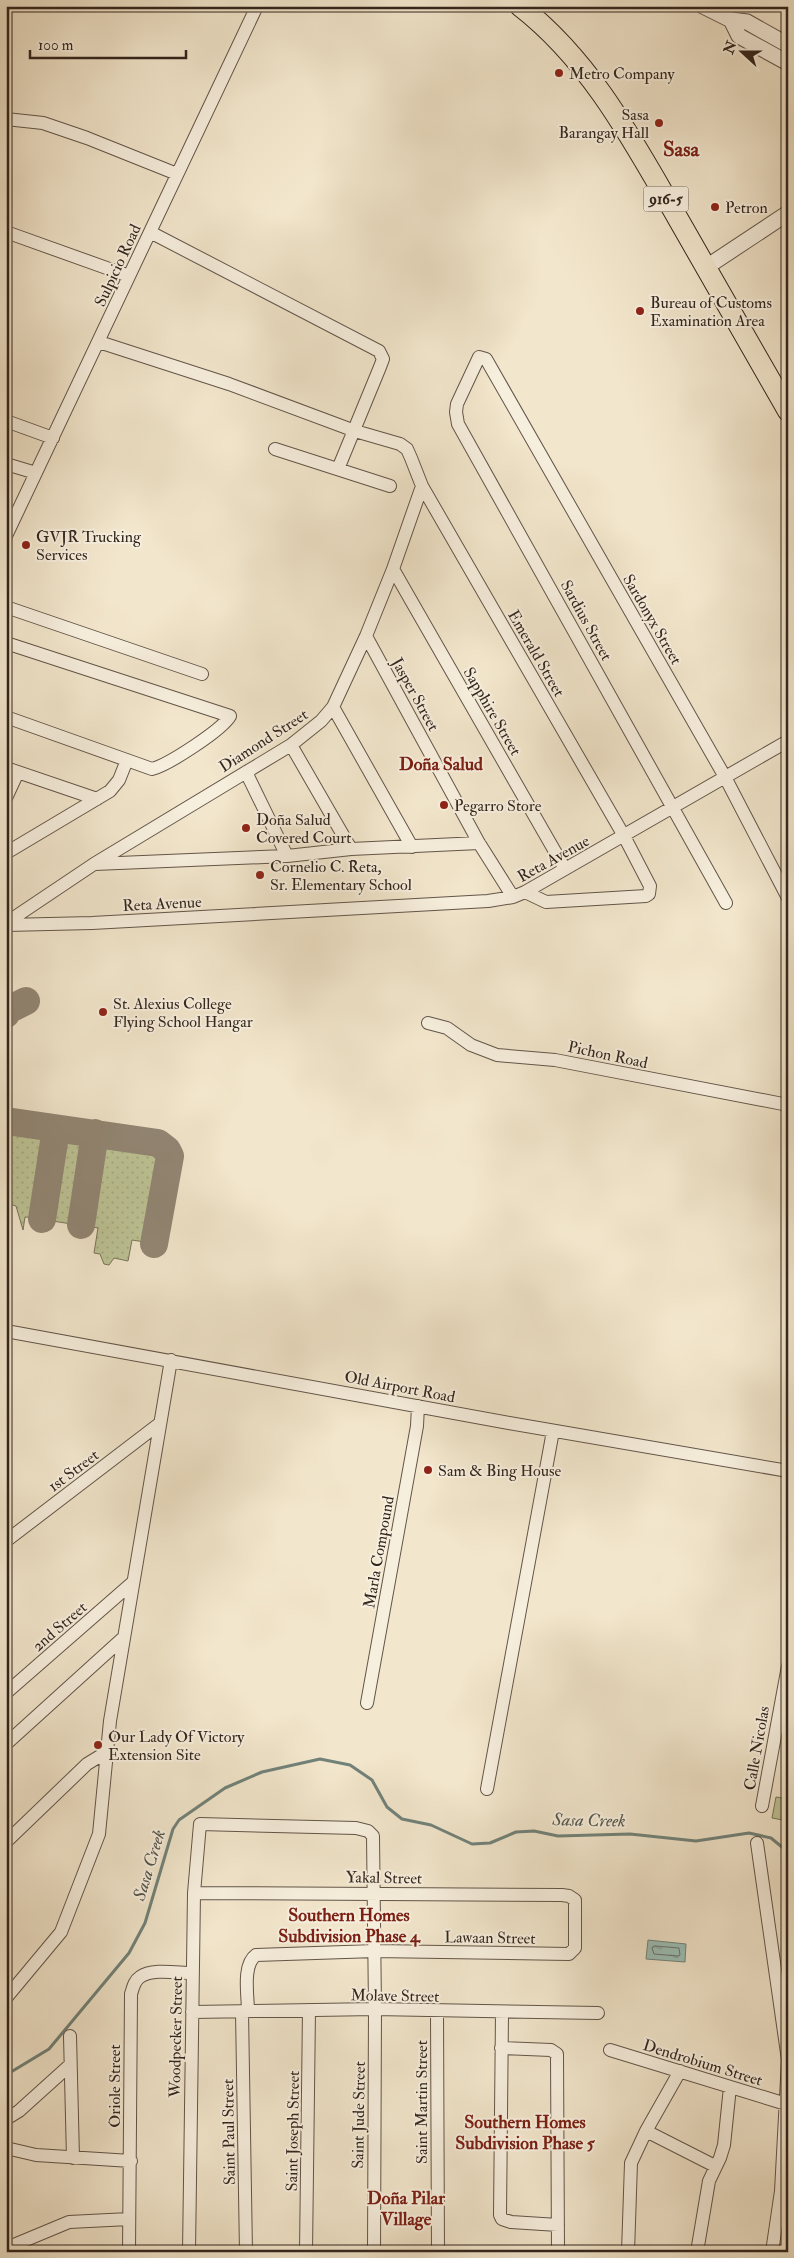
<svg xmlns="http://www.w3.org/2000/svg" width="794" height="2258" font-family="'IM FELL Double Pica',serif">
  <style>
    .grass { fill: url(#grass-dots); stroke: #78745a }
    .park { fill: #bdc496; stroke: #78745a }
    .water { fill: url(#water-ripples); stroke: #718279 }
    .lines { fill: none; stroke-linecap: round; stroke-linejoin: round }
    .shore { stroke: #66726a; stroke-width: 1 }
    .stream { stroke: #718279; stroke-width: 3 }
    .taxiway { stroke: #928674; stroke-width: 28 }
    .minor-casing { stroke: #625549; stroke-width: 14 }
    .tertiary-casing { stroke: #625549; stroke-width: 17 }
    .primary-casing { stroke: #32251d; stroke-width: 22 }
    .minor { stroke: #f7efde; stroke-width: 12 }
    .tertiary { stroke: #f7efde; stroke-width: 15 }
    .primary { stroke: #f2e6cc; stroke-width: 20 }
    .poi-dot { fill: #8f2418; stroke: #f7efde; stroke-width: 2 }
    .labels { text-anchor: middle; stroke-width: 4; stroke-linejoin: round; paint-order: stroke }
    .shield { fill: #f7efde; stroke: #6d6257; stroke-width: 1 }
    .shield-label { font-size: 15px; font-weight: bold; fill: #32251d }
    .poi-label { font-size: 16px; fill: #32251d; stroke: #f7efde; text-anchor: start }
    .street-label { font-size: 16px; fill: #32251d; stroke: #f7efde }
    .neighbourhood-label { font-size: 18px; font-weight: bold; fill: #7a1f14; stroke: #f7efde }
    .water-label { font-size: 18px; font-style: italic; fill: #52544b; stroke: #f7efde }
    .district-label { font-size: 21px; font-weight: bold; fill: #7a1f14; stroke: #f7efde }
  </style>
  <defs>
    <pattern id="grass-dots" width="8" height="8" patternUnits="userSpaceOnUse" patternTransform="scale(1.25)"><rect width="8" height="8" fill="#bdc496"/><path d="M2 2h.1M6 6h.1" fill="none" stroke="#a3a881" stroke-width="1.8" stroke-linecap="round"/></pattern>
    <pattern id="water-ripples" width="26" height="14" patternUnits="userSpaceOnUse" patternTransform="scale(1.25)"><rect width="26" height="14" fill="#9bc0b7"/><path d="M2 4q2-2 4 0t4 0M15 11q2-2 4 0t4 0" fill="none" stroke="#7f9c94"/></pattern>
  </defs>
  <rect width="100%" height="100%" fill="#f2e6cc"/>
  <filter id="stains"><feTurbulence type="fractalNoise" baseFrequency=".004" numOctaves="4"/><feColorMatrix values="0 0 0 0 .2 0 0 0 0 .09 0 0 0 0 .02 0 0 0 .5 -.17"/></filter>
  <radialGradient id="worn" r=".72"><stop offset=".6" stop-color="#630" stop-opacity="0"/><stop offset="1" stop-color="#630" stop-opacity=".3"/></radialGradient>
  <path class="grass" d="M6,1129L52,1136L37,1218L25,1217L23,1230L16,1206L6,1203Z
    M60,1138L91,1143L86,1180L82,1179L80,1193L83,1194L78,1225L46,1220Z
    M97,1144L160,1153L165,1161L151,1239L145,1242L132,1240L128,1261L114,1258L109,1265L104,1264L100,1254L94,1253L98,1228L85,1226L90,1195H94L97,1182L92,1180Z"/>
  <path class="park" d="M776,1797L788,1799V1821L772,1818Z"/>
  <path class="water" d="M648,1940L686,1944L685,1962L646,1959Z"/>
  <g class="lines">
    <path class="shore" d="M655,1946L679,1948L680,1955L678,1956L654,1954L652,1948Z"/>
    <path class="stream" d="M6,2075L49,2049L129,1953L145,1923L173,1829L179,1820L225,1788L262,1772L320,1759L350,1765L372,1780L387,1807L402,1819L431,1825L472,1844L490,1843L516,1832L534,1831L558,1836L630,1834L696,1841L749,1833L771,1838L788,1852"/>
    <path class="taxiway" d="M6,1014L8,1010L26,1001
      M6,1121L158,1143L167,1150L170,1156L154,1244
      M42,1219L56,1129
      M81,1225L95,1133"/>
    <g class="minor-casing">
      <path id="minor" d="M6,119L43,123L87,138L177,174
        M6,232L129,276
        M150,232L379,351L383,359L380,367L338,469
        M99,342L229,384L355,431L400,444L407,449L411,458L422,486L624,836L650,886L649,894L646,896L546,902L525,892
        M6,421L53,438
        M275,449L390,486
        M6,464L36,473
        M6,536L257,6
        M393,569L565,869
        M6,607L202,674
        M366,636L479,843L513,897
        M6,643L230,716C222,730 168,765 152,769L6,717
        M333,707L412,847
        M291,745L351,849
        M6,768L97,799
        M246,772L287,856
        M6,798L18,772
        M6,853L110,791L119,780L127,760
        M95,864L287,856L351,849L479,843
        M726,903L458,424L456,412L457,404L479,357L486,359L725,777L788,898
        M6,923L94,864L291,745L321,721L333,707L366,636L393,569L422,486
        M6,925L92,923L488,901L513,897L525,892L788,741
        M428,1023L447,1028L471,1045L497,1055L555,1060L788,1105
        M6,1331L509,1423L788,1471
        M6,1541L159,1424
        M6,1693L132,1583
        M367,1703L417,1426L418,1406
        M6,1744L122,1639
        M487,1789L553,1431
        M762,1806L788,1666
        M6,1842L87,1764L105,1753
        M757,1843L788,2060L781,2191L772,2252
        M194,1893L562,1895L569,1896L575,1900V1948L569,1954L375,1951L256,1955C242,1965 248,1996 248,2011
        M6,1998L61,1932L99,1834L110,1721L171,1360
        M192,2012L375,2009L598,2013
        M242,2012L246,2252
        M437,2012L438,2252
        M502,2013L500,2215L502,2219L511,2222L558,2225
        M70,2036L73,2158
        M501,2048L551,2050L557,2054L558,2252
        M610,2050L786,2104
        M6,2119L19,2111L70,2065
        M646,2131L715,2166
        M6,2148L36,2155L131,2161
        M6,2250L9,2247L69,2222L129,2219
        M129,2252L131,1994C133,1988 134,1981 140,1977C152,1968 178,1973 192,1973
        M189,2252L194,1893L200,1824L356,1828L368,1831L373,1836L375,2009L374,2252
        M306,2252L309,2010
        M628,2252L631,2163L646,2131L680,2071
        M697,2252L709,2181L720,2158L724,2145L730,2087"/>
    </g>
    <g class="tertiary-casing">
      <path id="tertiary" d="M703,6L731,20L747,22L788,45
        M731,20L739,36L788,63
        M705,268L788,213"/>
    </g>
    <g class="primary-casing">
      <path id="primary" d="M520,6C591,61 633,141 677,217C714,282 751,347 788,411"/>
    </g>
    <use href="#minor" class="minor"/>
    <use href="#tertiary" class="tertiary"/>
    <use href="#primary" class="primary"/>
  </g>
  <g class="poi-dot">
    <circle cx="559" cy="73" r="5"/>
    <circle cx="659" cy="123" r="5"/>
    <circle cx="715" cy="207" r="5"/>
    <circle cx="640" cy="311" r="5"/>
    <circle cx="26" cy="545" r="5"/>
    <circle cx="444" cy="805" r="5"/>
    <circle cx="246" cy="828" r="5"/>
    <circle cx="260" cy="875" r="5"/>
    <circle cx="103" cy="1012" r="5"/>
    <circle cx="428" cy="1470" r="5"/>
    <circle cx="98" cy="1745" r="5"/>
  </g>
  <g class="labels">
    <rect class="shield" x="643.5" y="186.5" width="45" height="25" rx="4"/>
    <g class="shield-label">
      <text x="666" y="204">916-5</text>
    </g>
    <g class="poi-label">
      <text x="569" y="79">Metro Company</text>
      <text x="649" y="120" text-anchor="end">Sasa<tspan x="649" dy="18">Barangay Hall</tspan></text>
      <text x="725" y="213">Petron</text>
      <text x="650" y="308">Bureau of Customs<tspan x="650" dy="18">Examination Area</tspan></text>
      <text x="36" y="542">GVJR Trucking<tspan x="36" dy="18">Services</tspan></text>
      <text x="454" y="811">Pegarro Store</text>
      <text x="256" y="825">Doña Salud<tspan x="256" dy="18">Covered Court</tspan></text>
      <text x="270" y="872">Cornelio C. Reta,<tspan x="270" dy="18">Sr. Elementary School</tspan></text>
      <text x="113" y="1009">St. Alexius College<tspan x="113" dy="18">Flying School Hangar</tspan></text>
      <text x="438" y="1476">Sam &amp; Bing House</text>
      <text x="108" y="1742">Our Lady Of Victory<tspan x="108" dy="18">Extension Site</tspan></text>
    </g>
    <g class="street-label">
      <text transform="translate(117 265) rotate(-65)" y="6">Sulpicio Road</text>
      <text transform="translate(653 619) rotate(60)" y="6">Sardonyx Street</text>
      <text transform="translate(587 620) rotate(61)" y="6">Sardius Street</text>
      <text transform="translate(537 653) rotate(60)" y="6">Emerald Street</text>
      <text transform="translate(416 694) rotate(61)" y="6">Jasper Street</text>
      <text transform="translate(493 711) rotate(60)" y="6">Sapphire Street</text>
      <text transform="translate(263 740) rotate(-33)" y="6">Diamond Street</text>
      <text transform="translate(553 858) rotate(-29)" y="6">Reta Avenue</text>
      <text transform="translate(162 903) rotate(-3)" y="6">Reta Avenue</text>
      <text transform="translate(608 1054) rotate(12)" y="6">Pichon Road</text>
      <text transform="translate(400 1386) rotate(11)" y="6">Old Airport Road</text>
      <text transform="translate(73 1470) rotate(-37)" y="6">1st Street</text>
      <text transform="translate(378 1552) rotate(-80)" y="6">Marla Compound</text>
      <text transform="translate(59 1626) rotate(-41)" y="6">2nd Street</text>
      <text transform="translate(756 1748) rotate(-80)" y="6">Calle Nicolas</text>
      <text transform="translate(384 1877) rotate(1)" y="6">Yakal Street</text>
      <text transform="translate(490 1937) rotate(1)" y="6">Lawaan Street</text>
      <text transform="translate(395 1995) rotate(1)" y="6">Molave Street</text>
      <text transform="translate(175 2037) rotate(-89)" y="6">Woodpecker Street</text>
      <text transform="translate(703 2062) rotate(17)" y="6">Dendrobium Street</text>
      <text transform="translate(114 2086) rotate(-90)" y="6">Oriole Street</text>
      <text transform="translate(421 2102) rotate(-90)" y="6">Saint Martin Street</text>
      <text transform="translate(358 2115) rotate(-89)" y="6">Saint Jude Street</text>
      <text transform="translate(292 2131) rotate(-89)" y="6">Saint Joseph Street</text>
      <text transform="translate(228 2132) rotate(-91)" y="6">Saint Paul Street</text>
    </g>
    <g class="neighbourhood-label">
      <text x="441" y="770">Doña Salud</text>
      <text x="349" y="1921">Southern Homes<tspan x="349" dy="21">Subdivision Phase 4</tspan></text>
      <text x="525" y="2128">Southern Homes<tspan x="525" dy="21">Subdivision Phase 5</tspan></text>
      <text x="406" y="2204">Doña Pilar<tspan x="406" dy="21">Village</tspan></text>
    </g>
    <g class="water-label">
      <text transform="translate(589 1820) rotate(1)" y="6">Sasa Creek</text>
      <text transform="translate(149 1865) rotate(-73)" y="6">Sasa Creek</text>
    </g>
    <g class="district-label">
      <text x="681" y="156">Sasa</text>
    </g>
  </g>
  <rect width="794" height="2258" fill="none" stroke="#f2e6cc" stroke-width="25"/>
  <rect x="8" y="8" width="779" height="2243" fill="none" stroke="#32251d" stroke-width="2.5"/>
  <rect x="12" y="12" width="769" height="2233" fill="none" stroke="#32251d"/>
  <g transform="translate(742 52) rotate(291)" stroke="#f7efde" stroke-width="4" paint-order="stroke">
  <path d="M0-4L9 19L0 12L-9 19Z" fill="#32251d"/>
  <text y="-8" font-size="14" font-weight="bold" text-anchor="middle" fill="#32251d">N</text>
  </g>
  <path d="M30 50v8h156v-8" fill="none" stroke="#32251d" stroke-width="2.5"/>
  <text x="38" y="50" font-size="15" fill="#32251d" stroke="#f7efde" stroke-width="4" paint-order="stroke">100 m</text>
  <rect width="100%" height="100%" filter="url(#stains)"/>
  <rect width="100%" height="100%" fill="url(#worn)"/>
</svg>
